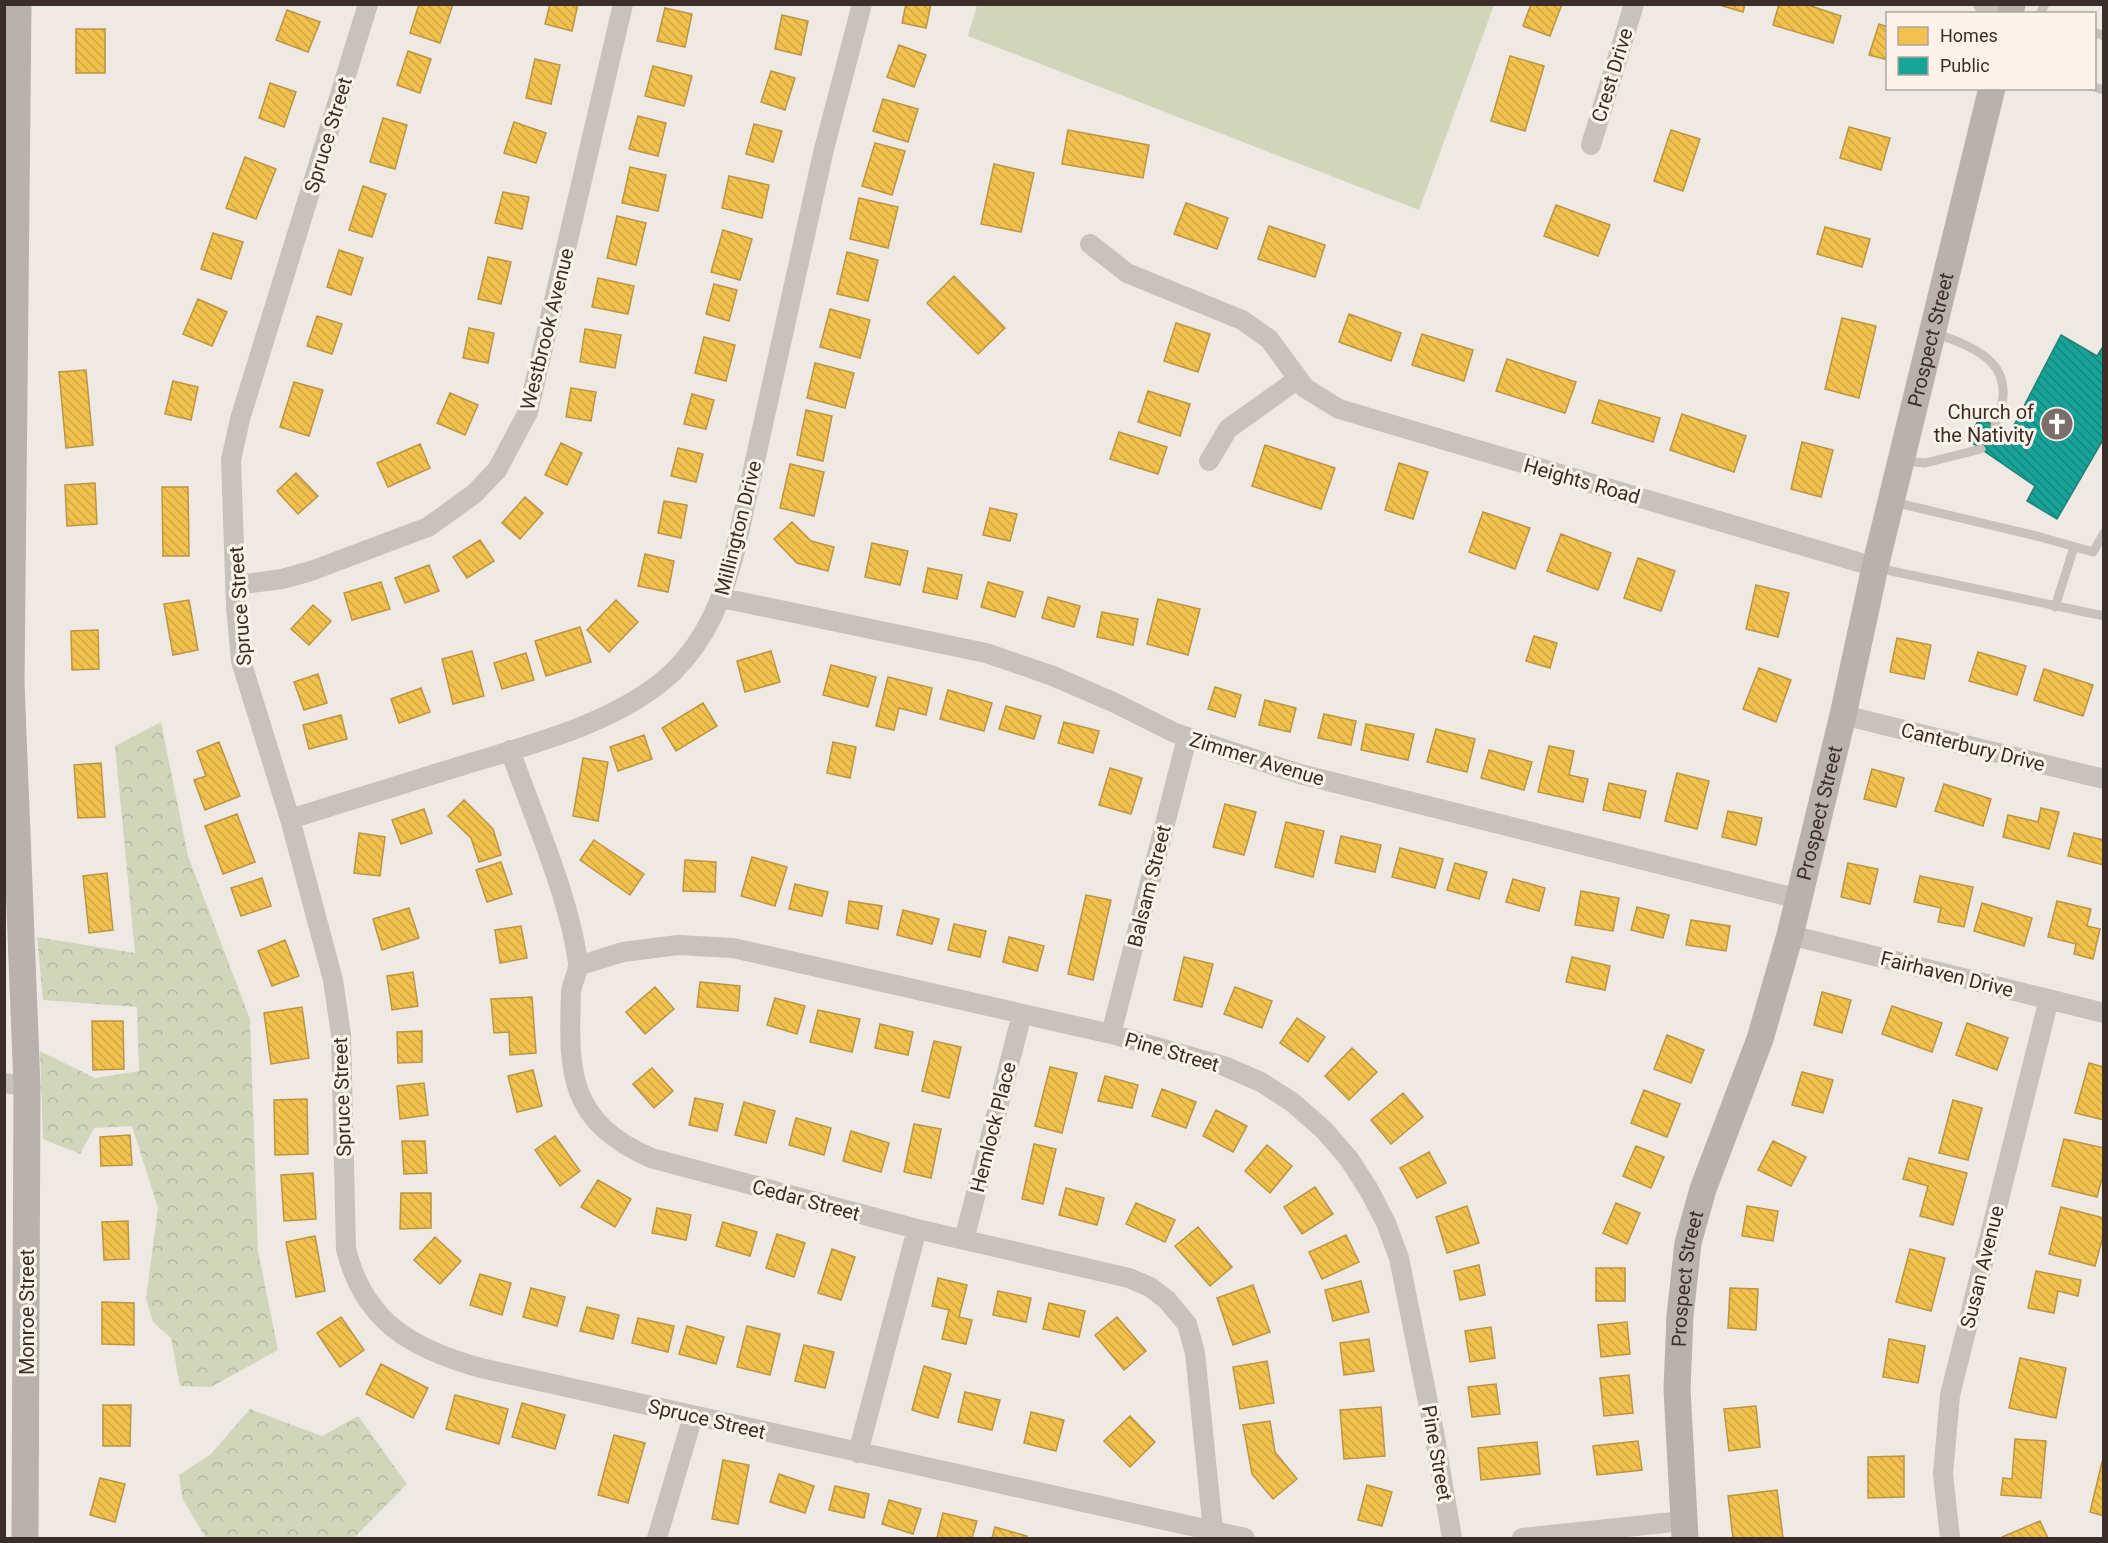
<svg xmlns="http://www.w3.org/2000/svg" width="2108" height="1543" font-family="Roboto,sans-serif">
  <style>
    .forest { fill: url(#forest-crowns) }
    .green { fill: #d1d6bb }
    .homes { fill: url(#homes-back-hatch); stroke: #bb9543; stroke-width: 1.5 }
    .public { fill: url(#public-back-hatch); stroke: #228077; stroke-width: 1.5 }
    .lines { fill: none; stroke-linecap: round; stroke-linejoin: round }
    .service { stroke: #c9c1bb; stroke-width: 9 }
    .minor { stroke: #c9c1bb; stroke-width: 20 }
    .secondary { stroke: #b9b1ab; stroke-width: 27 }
    .labels { text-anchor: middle; stroke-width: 6; stroke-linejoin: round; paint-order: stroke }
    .street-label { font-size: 20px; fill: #3b2e29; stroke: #fcf4ea }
    .poi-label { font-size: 20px; fill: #3b2e29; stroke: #fcf4ea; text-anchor: end }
  </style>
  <defs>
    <pattern id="forest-crowns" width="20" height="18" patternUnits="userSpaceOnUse" patternTransform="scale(1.5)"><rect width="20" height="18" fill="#d1d6bb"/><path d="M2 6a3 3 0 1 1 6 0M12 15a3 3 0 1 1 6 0" fill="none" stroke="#b4b8a1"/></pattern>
    <pattern id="homes-back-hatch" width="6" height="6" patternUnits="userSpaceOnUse" patternTransform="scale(1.5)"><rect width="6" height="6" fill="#f2c14e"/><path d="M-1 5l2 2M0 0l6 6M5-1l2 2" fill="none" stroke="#d0a644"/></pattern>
    <pattern id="public-back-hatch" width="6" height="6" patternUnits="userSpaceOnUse" patternTransform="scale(1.5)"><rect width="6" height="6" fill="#17a398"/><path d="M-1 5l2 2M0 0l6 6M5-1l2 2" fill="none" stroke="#16857c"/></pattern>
  </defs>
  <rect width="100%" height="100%" fill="#efe9e3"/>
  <path class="forest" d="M161,722L188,856L250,1019L258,1251L278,1350L211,1387L180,1386L171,1338L153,1322L146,1299L158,1208L132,1126L94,1128L80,1154L43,1139L40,1051L95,1078L139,1071L137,1007L43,1000L37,937L135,953L115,746Z
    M250,1409L322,1436L358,1416L407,1484L354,1538H206L182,1498L179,1475L211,1454Z"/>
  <path class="green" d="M977,5V4L1494,5L1419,210L968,36Z"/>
  <path class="homes" d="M419,4H453L440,43L410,33Z
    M550,4H578L572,31L545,24Z
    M906,4H931L926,28L902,23Z
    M1531,4H1562L1550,36L1523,26Z
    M1716,4H1745L1743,12Z
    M1779,4H1805L1841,16L1833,43L1773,25Z
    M665,8L692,14L685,47L657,41Z
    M287,10L320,22L308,52L276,40Z
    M782,15L808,21L801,55L775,49Z
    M1879,24L1888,27V60L1869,55Z
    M76,29H105V73H76Z
    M899,45L926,55L914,87L887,77Z
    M408,51L431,59L420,93L397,85Z
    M1510,56L1544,66L1525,131L1491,121Z
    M535,59L560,65L551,104L526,98Z
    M653,66L692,76L684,106L645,96Z
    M771,71L795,78L785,110L761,102Z
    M270,83L296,92L284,127L259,118Z
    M883,99L918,109L908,142L873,131Z
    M638,116L666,123L658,156L629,149Z
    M383,118L407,125L395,169L370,162Z
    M514,122L546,133L536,163L504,153Z
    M754,124L782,131L773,162L746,154Z
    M1849,127L1890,138L1881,170L1840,158Z
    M1068,130L1149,145L1143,178L1062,164Z
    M1671,130L1700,139L1683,191L1654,181Z
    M875,143L905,151L892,195L862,186Z
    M245,157L276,169L256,219L226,208Z
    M994,164L1034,173L1021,232L981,224Z
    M630,167L666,175L658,211L622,203Z
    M729,176L769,185L762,218L722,208Z
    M363,186L386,194L372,237L349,230Z
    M503,192L529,197L522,229L495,223Z
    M859,198L898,207L888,248L850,239Z
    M1186,203L1228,218L1217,249L1174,234Z
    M1556,205L1610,225L1598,256L1544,236Z
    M617,216L646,223L636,265L607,258Z
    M1269,226L1325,245L1315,277L1258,259Z
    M1825,227L1870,239L1862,267L1817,254Z
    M723,230L752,239L740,280L711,272Z
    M213,233L243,242L231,279L201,269Z
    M339,250L363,258L351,295L327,287Z
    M847,252L878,260L868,301L837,294Z
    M488,257L511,262L501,304L478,299Z
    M954,276L1005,328L978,354L927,303Z
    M598,278L634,286L628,314L592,307Z
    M714,284L737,290L729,321L706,314Z
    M198,299L227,312L212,346L183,334Z
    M830,309L870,320L860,358L820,347Z
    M1349,314L1401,333L1391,361L1339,342Z
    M317,316L342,324L332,354L307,346Z
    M1842,318L1876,326L1859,398L1825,389Z
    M1176,323L1210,334L1198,372L1164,361Z
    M469,328L494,333L488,363L463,358Z
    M585,329L621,335L615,368L580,362Z
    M1422,334L1473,350L1464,381L1412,365Z
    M704,337L735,345L726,381L695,373Z
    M1507,359L1576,382L1565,413L1496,391Z
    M815,363L854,373L845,408L807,398Z
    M86,370L93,445L66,448L59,372Z
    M173,381L198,387L191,420L165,414Z
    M294,382L323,390L309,436L280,427Z
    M571,388L596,392L591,421L566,417Z
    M1148,391L1190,404L1180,436L1138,422Z
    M450,393L478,405L465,435L437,423Z
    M692,394L714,400L706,429L684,424Z
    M1599,400L1660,418L1653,442L1592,423Z
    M806,410L832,416L823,461L797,455Z
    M1682,414L1746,436L1734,472L1670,450Z
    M1119,432L1167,447L1158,474L1110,459Z
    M1802,442L1833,450L1821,497L1791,489Z
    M561,443L582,453L567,485L545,475Z
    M420,444L430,468L388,487L377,463Z
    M1265,445L1335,468L1321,509L1252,486Z
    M678,448L703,454L696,482L671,476Z
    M1399,463L1428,472L1413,519L1385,510Z
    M790,464L824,472L814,516L780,508Z
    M296,473L318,496L298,514L277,491Z
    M95,483L97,524L67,526L65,485Z
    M162,487H188L189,556H163Z
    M525,497L543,513L520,539L502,523Z
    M664,501L687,505L681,538L658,533Z
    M990,508L1017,514L1010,541L983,535Z
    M1483,512L1530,528L1515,569L1469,552Z
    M792,522L811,541L834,547L828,571L797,563L774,539Z
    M1561,534L1611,553L1598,590L1547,571Z
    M480,540L494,561L467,578L453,557Z
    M872,543L908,551L900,585L865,577Z
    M645,554L674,561L668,592L638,586Z
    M1638,558L1675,571L1661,611L1624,598Z
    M429,565L439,591L405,603L395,578Z
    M928,568L962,575L957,599L923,592Z
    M381,582L390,609L352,620L344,593Z
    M988,582L1023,592L1015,617L981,607Z
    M1756,585L1789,593L1778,637L1746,629Z
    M1048,597L1080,606L1074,627L1042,618Z
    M1158,599L1200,609L1188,655L1147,644Z
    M189,600L198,650L173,655L164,604Z
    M616,600L638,622L609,652L587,630Z
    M313,605L331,621L309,645L291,629Z
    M1102,612L1138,619L1133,645L1097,637Z
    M580,627L591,662L546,676L535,641Z
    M98,630L99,669L72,670L71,631Z
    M1534,636L1557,643L1550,668L1526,661Z
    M1897,638L1931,645L1924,679L1890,672Z
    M472,651L484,696L453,704L442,659Z
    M771,651L780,682L745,692L737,661Z
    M1978,652L2026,666L2017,695L1969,681Z
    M526,653L534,680L502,689L494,663Z
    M831,665L876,677L868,707L823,695Z
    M1759,668L1791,680L1776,722L1743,709Z
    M2044,669L2093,685L2083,716L2034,700Z
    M318,674L327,703L304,710L294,682Z
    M888,677L932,688L926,715L899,708L894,730L876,726Z
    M1215,687L1241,695L1235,717L1208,709Z
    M421,688L430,712L399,723L391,699Z
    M948,690L992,703L984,731L940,719Z
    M1265,700L1296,708L1290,732L1259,725Z
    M703,703L717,726L676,751L662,728Z
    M1006,706L1041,716L1034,739L999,729Z
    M1324,714L1356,721L1351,745L1318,738Z
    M341,715L347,739L309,749L303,725Z
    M1064,722L1099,731L1093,753L1058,743Z
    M1366,724L1414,734L1408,760L1361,750Z
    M1436,729L1475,739L1467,772L1427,762Z
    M644,735L652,759L618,771L610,747Z
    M219,742L240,796L205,810L194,780L206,776L197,751Z
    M833,742L856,747L850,778L827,773Z
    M1549,746L1574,751L1569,775L1588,779L1583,802L1538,792Z
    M1489,750L1532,762L1524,790L1481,778Z
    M583,758L608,762L598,821L573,816Z
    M101,763L105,817L78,818L74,765Z
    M1110,768L1142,778L1131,814L1099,805Z
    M1872,769L1904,778L1896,807L1864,799Z
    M1677,773L1709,781L1697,829L1665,821Z
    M1609,783L1646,791L1640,818L1603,810Z
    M1944,784L1991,799L1983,826L1935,811Z
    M464,800L493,829L501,855L479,862L471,838L448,816Z
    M1225,804L1256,812L1244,855L1213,847Z
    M2041,808L2059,812L2049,849L2003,837L2008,815L2038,822Z
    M424,809L432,833L401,844L392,820Z
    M1728,811L1762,818L1756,845L1722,837Z
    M237,814L255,862L223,874L205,826Z
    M1286,822L1324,831L1313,877L1275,867Z
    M359,833L385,837L380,876L354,873Z
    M2074,833L2104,840V865L2068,856Z
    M1341,836L1381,845L1375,872L1335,863Z
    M594,840L644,874L630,895L580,860Z
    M1400,848L1443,859L1435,888L1392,877Z
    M752,857L787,867L775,906L741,896Z
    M685,860L716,862L715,892L683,891Z
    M501,862L512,894L487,902L476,870Z
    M1455,863L1487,872L1479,899L1447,890Z
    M1848,863L1878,869L1870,904L1841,897Z
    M107,873L113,930L89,933L83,876Z
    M1920,876L1973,887L1964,927L1938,922L1941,908L1914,902Z
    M262,878L271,906L241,916L231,888Z
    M1513,879L1545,888L1539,911L1506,902Z
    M795,884L828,892L822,916L789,909Z
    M1581,891L1619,898L1613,931L1575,925Z
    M1086,895L1111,900L1093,980L1068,974Z
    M849,901L882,906L878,929L846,923Z
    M2057,901L2091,909L2087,926L2100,929L2093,959L2074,954L2076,944L2048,937Z
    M1982,903L2032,918L2024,946L1974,931Z
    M1637,907L1669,915L1663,938L1631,930Z
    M409,908L419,938L382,950L373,919Z
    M903,910L939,919L932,944L897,935Z
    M1691,920L1730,926L1726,951L1686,945Z
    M954,924L986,931L980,957L948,950Z
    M521,926L527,958L500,963L495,930Z
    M1009,937L1044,946L1037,971L1003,962Z
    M285,940L299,976L272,986L258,951Z
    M1184,957L1213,964L1202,1007L1174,1000Z
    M1572,957L1610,966L1605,990L1566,982Z
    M413,972L418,1006L392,1010L387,976Z
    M700,982L740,986L738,1011L697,1007Z
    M655,987L674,1009L645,1034L626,1012Z
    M1235,987L1272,1001L1262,1028L1224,1014Z
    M1822,992L1851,1000L1842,1033L1814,1025Z
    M532,997L536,1053L510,1055L509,1032L494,1033L491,999Z
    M775,998L805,1006L797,1034L767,1025Z
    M1892,1006L1942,1023L1932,1052L1882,1034Z
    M302,1007L309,1058L271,1064L264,1013Z
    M818,1010L860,1019L852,1052L810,1042Z
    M1297,1018L1325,1037L1308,1062L1280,1043Z
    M92,1021H123L124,1069L93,1070Z
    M1967,1023L2008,1038L1997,1070L1956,1055Z
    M880,1024L913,1032L908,1055L875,1048Z
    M422,1031V1062L398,1063L397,1032Z
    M1667,1035L1704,1050L1691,1083L1654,1069Z
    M934,1041L961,1047L949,1098L922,1091Z
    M1352,1048L1377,1072L1349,1100L1325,1076Z
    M2089,1063L2104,1067V1120L2075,1113Z
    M1050,1067L1077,1073L1062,1133L1035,1126Z
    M652,1068L673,1091L654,1108L633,1084Z
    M533,1070L542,1106L517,1112L508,1076Z
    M1802,1072L1833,1080L1823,1113L1792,1105Z
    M1105,1076L1138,1085L1132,1108L1098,1101Z
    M424,1083L428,1115L400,1119L397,1086Z
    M1162,1089L1196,1102L1186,1128L1152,1116Z
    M1644,1090L1680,1104L1667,1137L1631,1123Z
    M1403,1093L1423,1117L1391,1144L1371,1120Z
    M695,1098L723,1104L717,1131L689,1125Z
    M307,1099L308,1154L275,1155L274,1100Z
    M1953,1100L1982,1108L1968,1160L1939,1153Z
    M744,1102L775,1111L766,1143L735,1135Z
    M1216,1110L1247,1126L1233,1152L1203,1136Z
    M796,1118L831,1128L824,1155L789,1145Z
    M914,1124L941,1129L931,1178L904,1172Z
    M851,1131L889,1143L881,1172L843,1161Z
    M130,1135L132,1165L101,1166L100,1137Z
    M555,1136L580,1171L560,1186L535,1150Z
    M2064,1139L2104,1148V1171L2097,1197L2052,1186Z
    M402,1141H425L427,1173L404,1174Z
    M1773,1141L1806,1157L1791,1186L1758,1170Z
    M1034,1144L1056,1149L1043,1204L1022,1199Z
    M1267,1145L1292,1166L1270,1193L1245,1171Z
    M1636,1146L1664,1157L1651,1188L1623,1176Z
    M1429,1152L1446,1183L1417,1198L1400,1168Z
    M1909,1158L1967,1173L1953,1225L1920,1216L1928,1186L1903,1179Z
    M313,1173L316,1219L284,1221L281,1175Z
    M598,1180L631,1199L615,1227L581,1207Z
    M1315,1187L1333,1214L1302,1234L1284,1207Z
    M1066,1188L1104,1198L1097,1225L1059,1215Z
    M401,1193H431V1228L400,1229Z
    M1136,1203L1175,1220L1165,1242L1126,1224Z
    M1616,1203L1640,1213L1627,1244L1603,1233Z
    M1467,1206L1479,1243L1447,1253L1436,1217Z
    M1747,1206L1778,1211L1773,1241L1742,1236Z
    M2061,1207L2104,1218V1233L2095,1266L2049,1254Z
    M657,1208L691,1215L686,1240L652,1233Z
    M128,1221L129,1259L104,1260L102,1222Z
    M723,1222L757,1232L750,1256L716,1246Z
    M1198,1227L1232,1267L1210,1286L1175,1246Z
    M777,1234L805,1243L794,1277L766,1268Z
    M1346,1235L1359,1262L1322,1279L1309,1252Z
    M315,1236L325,1291L296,1297L286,1242Z
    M435,1237L461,1261L440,1284L414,1260Z
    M832,1249L855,1257L841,1300L818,1293Z
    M1910,1249L1945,1258L1931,1311L1896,1302Z
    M1479,1265L1485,1295L1460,1300L1454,1271Z
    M1596,1268H1625V1301H1596Z
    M2036,1271L2081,1280L2078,1296L2058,1291L2054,1313L2028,1308Z
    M480,1274L511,1283L502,1315L470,1305Z
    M938,1278L967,1285L959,1317L972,1320L966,1344L942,1339L949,1310L932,1306Z
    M1361,1281L1369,1312L1333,1321L1325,1290Z
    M1253,1285L1270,1332L1233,1345L1217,1298Z
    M531,1288L565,1297L557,1326L523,1317Z
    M1730,1288L1758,1289L1756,1330L1728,1328Z
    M998,1291L1031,1298L1026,1322L993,1315Z
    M102,1302L134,1303V1345L102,1344Z
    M1049,1303L1085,1311L1079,1337L1043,1329Z
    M587,1307L619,1315L613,1339L580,1331Z
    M341,1317L364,1350L340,1367L317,1333Z
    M1117,1317L1146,1351L1124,1370L1095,1335Z
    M638,1318L674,1326L668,1352L632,1343Z
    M1627,1322L1630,1354L1601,1357L1598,1325Z
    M687,1326L724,1337L716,1364L679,1354Z
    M747,1326L780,1334L770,1375L737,1367Z
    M1491,1327L1495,1358L1470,1362L1465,1331Z
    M1369,1339L1374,1371L1344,1375L1340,1343Z
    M1889,1339L1925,1346L1918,1383L1883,1377Z
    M804,1345L834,1352L825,1388L795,1381Z
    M2020,1358L2066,1368L2056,1418L2009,1408Z
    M1267,1361L1274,1403L1240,1409L1233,1367Z
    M381,1364L428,1388L413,1418L366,1394Z
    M924,1366L951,1374L938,1418L912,1410Z
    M1629,1375L1633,1413L1604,1416L1600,1378Z
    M1496,1384L1500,1414L1472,1417L1468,1387Z
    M965,1392L1000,1400L992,1430L958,1422Z
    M455,1395L508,1409L499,1444L446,1429Z
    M522,1403L565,1415L555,1449L512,1437Z
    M103,1405H131L130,1446H103Z
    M1756,1406L1760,1447L1729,1451L1724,1409Z
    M1381,1407L1385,1456L1344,1459L1340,1410Z
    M1031,1412L1064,1420L1056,1451L1024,1443Z
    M1130,1416L1155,1442L1130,1467L1104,1441Z
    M1270,1421L1275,1452L1297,1479L1273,1499L1252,1474L1243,1425Z
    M614,1435L645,1443L628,1503L598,1495Z
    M2015,1439L2046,1441L2041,1498L2001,1495L2003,1478L2012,1479Z
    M1638,1441L1642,1470L1597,1475L1593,1446Z
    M1537,1442L1540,1474L1481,1480L1478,1448Z
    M1904,1456V1497L1868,1498V1457Z
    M723,1460L749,1465L738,1524L712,1519Z
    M2102,1462L2104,1463V1516L2090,1512Z
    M779,1474L814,1486L805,1513L770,1502Z
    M100,1478L125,1484L115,1522L90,1515Z
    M1367,1485L1392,1492L1382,1526L1358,1520Z
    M835,1486L869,1494L864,1518L829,1510Z
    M1777,1490L1783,1538H1733L1728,1496Z
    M889,1500L921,1509L913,1534L882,1524Z
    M943,1513L977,1521L972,1538H937Z
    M2040,1521L2048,1538H2002V1537Z
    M995,1527L1027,1536V1538H992Z"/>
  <path class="public" d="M2061,335L2097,356L2104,345V438L2057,519L2027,501L2035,486L1968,440L1979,419L2011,431Z"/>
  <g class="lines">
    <path class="service" d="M2040,14L2045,4
      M2094,32L2104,36
      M2094,87L2104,90
      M1934,333C1982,349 2021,367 1995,425
      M1903,461L1925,463L1981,449
      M1893,502L2037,536L2093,552L2104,533
      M1877,568L2104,616
      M2055,607L2074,547"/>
    <path class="minor" d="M368,4L240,419L231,460L236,606L241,661L290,819L333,980L341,1035L346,1249C364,1322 412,1349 481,1368L1245,1538
      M1983,4L2009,14
      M1591,145L1634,4
      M1090,244L1127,273L1242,320L1269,339L1305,388L1339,409L1875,567
      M1209,461L1228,429L1298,379
      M237,585L282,579L311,571L428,527L474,494L497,470L528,412L623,4
      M722,598L986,653L1053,676L1115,703L1175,733L1300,774L1799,899
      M1843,715L2104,779
      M510,750C533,816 569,895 578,963C579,973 571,983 571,994C568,1073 569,1122 651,1158L917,1229L1129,1278L1150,1287L1167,1300L1187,1324L1195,1353L1213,1530
      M290,819C348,801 406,783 464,765C532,744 621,722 674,671C708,637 723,597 735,551L824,149L862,4
      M1790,935L2104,1013
      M578,966L623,952L678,945L733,948L1111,1034L1224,1066L1261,1082L1292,1102L1324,1130L1349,1159L1369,1190L1386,1223L1399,1258L1434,1432L1452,1538
      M1111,1034L1187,738
      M4,1083L27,1086
      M964,1240L1022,1014
      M858,1453L917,1229
      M657,1538L693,1416
      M1522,1538L1683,1521
      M1950,1538L1943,1474L1950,1395L2049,999"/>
    <g class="secondary">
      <path d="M18,4L11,683L27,1086L25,1538"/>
      <path d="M2010,14L2012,4"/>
      <path id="s1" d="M1685,1538L1677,1389L1680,1316L1688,1243L1703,1189L1760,1039L1790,935L1843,715L1875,567L1992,88"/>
    </g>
  </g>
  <defs>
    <g id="church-disc" transform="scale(1.725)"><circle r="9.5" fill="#7a6f6a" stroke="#fcf4ea"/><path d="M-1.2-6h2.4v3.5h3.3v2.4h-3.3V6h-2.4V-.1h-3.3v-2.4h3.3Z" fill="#fff"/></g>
  </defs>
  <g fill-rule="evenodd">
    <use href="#church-disc" x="2057" y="424"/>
  </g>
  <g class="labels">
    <g class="street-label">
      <text transform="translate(1612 75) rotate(-73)" y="7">Crest Drive</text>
      <text transform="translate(328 135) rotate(-73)" y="7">Spruce Street</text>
      <text transform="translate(547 329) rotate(-76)" y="7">Westbrook Avenue</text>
      <text dy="7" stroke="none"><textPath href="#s1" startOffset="1232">Prospect Street</textPath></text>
      <text transform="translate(1582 481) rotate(16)" y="7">Heights Road</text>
      <text transform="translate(738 528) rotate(-76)" y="7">Millington Drive</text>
      <text transform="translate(240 606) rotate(-94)" y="7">Spruce Street</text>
      <text transform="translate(1973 747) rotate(14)" y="7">Canterbury Drive</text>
      <text transform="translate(1257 759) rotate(17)" y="7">Zimmer Avenue</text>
      <text dy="7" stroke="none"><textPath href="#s1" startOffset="746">Prospect Street</textPath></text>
      <text transform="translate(1149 886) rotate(-76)" y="7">Balsam Street</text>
      <text transform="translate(1947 974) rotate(14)" y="7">Fairhaven Drive</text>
      <text transform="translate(1172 1052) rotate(16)" y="7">Pine Street</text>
      <text transform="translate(342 1097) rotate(-92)" y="7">Spruce Street</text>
      <text transform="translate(993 1127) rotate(-76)" y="7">Hemlock Place</text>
      <text transform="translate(806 1200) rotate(15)" y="7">Cedar Street</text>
      <text transform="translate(1982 1267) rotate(-76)" y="7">Susan Avenue</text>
      <text dy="7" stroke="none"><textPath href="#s1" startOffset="260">Prospect Street</textPath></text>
      <text transform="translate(27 1312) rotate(-90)" y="7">Monroe Street</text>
      <text transform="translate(707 1419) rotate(13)" y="7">Spruce Street</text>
      <text transform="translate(1437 1453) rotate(80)" y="7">Pine Street</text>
    </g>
    <g class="poi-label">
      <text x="2034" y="419">Church of<tspan x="2034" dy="23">the Nativity</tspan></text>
    </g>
  </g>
  <rect width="2108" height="1543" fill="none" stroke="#3b2e29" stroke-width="12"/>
  <rect x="1886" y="12" width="210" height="78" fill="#fcf4ea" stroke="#afa59d" stroke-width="1.5"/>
  <rect x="1898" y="27" width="30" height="18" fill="#f2c14e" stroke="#afa59d" stroke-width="1.5"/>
  <text x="1940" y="42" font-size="18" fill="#3b2e29">Homes</text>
  <rect x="1898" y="57" width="30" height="18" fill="#17a398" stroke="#afa59d" stroke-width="1.5"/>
  <text x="1940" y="72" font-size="18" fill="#3b2e29">Public</text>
</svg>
